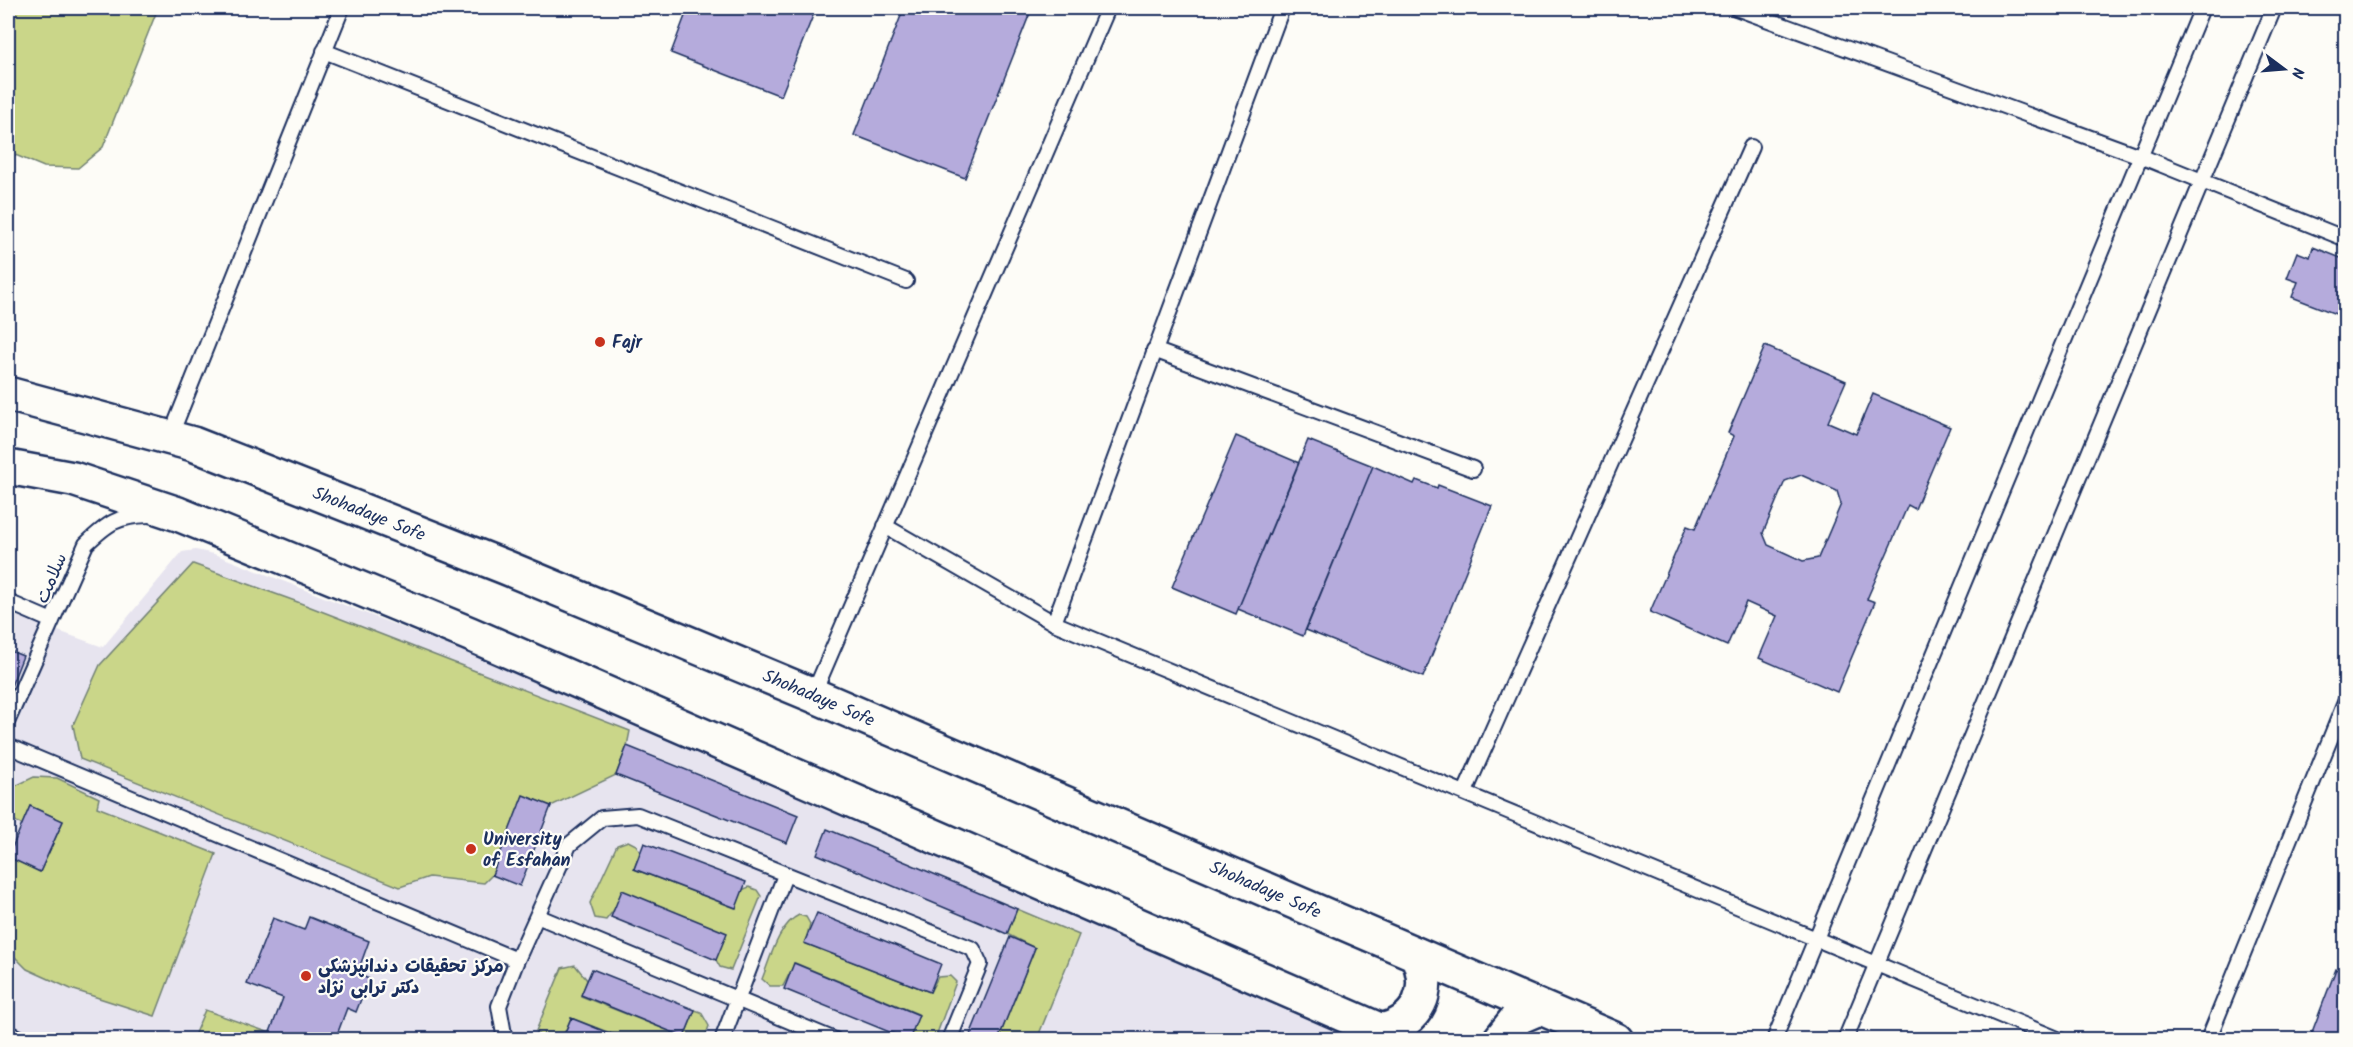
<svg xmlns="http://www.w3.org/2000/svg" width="2353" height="1047" font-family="Kalam,'Playpen Sans Arabic',sans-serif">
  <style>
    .built { fill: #e7e4ef }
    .green { fill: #cad689; stroke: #728274; stroke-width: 1.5 }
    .building { fill: #b5abdc; stroke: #1b2f5e; stroke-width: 1.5; fill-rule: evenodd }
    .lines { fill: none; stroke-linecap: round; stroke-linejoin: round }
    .lane-casing { stroke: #1b2f5e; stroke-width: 18 }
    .secondary-casing { stroke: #1b2f5e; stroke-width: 38 }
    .lane { stroke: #fdfcf7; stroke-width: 14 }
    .secondary { stroke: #fdfcf7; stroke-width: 33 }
    .poi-dot { fill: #c8321e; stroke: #fdfcf7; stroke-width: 2 }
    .labels { text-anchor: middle; stroke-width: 4.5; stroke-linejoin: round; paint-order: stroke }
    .poi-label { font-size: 18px; font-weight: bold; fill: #1b2f5e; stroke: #fdfcf7; text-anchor: start }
    .street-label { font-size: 18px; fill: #1b2f5e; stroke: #fdfcf7 }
  </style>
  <rect width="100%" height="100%" fill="#fdfcf7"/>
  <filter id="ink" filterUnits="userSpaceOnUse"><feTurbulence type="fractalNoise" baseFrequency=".0167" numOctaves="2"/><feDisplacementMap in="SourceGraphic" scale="12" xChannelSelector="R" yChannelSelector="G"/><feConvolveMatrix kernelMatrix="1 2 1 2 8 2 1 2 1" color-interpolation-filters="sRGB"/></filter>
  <g filter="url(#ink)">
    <path class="built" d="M196,550L214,554L564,691L1334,1015L1343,1039H8V613L103,647L182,552Z"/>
    <path class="green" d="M8,8H158L103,147L78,168L44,167L8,152Z
      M193,564L295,601L630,731L627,746L616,775L551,806L523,796L492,875L484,883L429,877L400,887L80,759L73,725L100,665Z
      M34,777L57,778L99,798L97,807L216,854L155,1016L71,989L27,969L8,950V857L40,872L63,821L30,806L22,825L8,817V798L11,788Z
      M628,841L636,845L640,852L634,869L735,908L742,890L749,887L757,890L761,896L731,970L720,967L716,960L616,907L606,920L595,918L590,903L617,845Z
      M1017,909L1079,935L1037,1039L998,1040L1035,948L1007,934Z
      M799,915L806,917L810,924L805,943L930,992L938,977L950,976L956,982L935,1039L909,1040L918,1014L795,963L783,986H770L762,979C770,959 779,924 799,915Z
      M575,965L587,980L581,996L684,1037L695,1010L701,1012L709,1026L704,1040L626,1039L571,1018L564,1034L558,1039H542L536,1031L562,968Z
      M205,1010L287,1039H212L195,1033Z"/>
    <path class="building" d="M688,8H816L781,96L671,53Z
      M904,8H1032L965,178L854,135Z
      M2313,247L2346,260V318L2292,297L2298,282L2287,278L2297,252L2310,257Z
      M1765,346L1846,381L1828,422L1856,434L1873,394L1950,427L1915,509L1908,505L1867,599L1875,602L1837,692L1759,658L1777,616L1746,602L1727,646L1650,612L1687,526L1695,529L1734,436L1728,433ZM1801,475L1837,491L1841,504L1818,558L1803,561L1768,545L1763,533L1785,481Z
      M1236,436L1299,463L1236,614L1172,587Z
      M1308,440L1373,466L1303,636L1238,609Z
      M1373,466L1414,484L1416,480L1437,488L1438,485L1492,506L1423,677L1306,630Z
      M8,650L23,656L8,694Z
      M627,746L798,815L787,843L616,775Z
      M523,795L551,806L520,886L492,875Z
      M30,806L63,821L40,872L8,857Z
      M827,829L1017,909L1007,934L817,854Z
      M644,843L746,882L736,908L634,869Z
      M622,890L727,933L716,960L611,917Z
      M817,913L941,964L930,992L804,943Z
      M309,917L369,941L357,974L369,979L356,1012L347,1008L335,1040H289L270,1032L283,998L247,984L273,918L304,930Z
      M1010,937L1035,948L998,1040H968Z
      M794,963L919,1015L909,1040L784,989Z
      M592,969L695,1010L684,1037L581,995Z
      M2336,969L2346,973V1040H2309Z
      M571,1018L626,1040H562Z"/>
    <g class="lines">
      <g class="lane-casing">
        <path id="lane" d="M1736,8L2140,156L2346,239
          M324,51L906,281
          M1154,350L1473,469
          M170,437L342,8
          M885,526L1054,623L2060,1040
          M8,602L52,621
          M1054,623L1282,8
          M813,695L1108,8
          M8,720L86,544C108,523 117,516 149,515
          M8,746L517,960
          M1465,792L1751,147
          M537,916L835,1040
          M8,1033L23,1040
          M505,1040L499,1006L517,960L569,845L602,818L638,815L973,949L980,964L949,1040
          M722,1040L785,875
          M1774,1040L2202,8
          M1845,1040L2274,8
          M2208,1040L2346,700"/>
      </g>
      <g class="secondary-casing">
        <g id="secondary">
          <path id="s1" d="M8,394L193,444L505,567L813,695L1616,1040"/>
          <path d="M8,467L73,479L178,514L281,556L470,634L1402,1040"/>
          <path d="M1380,1031C1419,1023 1433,990 1417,955"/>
          <path d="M1500,1040L1518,1017L1539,1008"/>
        </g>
      </g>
      <use href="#lane" class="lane"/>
      <use href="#secondary" class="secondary"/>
    </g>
  </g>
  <g class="poi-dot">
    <circle cx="600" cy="342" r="6"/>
    <circle cx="471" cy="849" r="6"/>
    <circle cx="306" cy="976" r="6"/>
  </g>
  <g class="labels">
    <g class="poi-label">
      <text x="612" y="348">Fajr</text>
      <text x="483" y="845">University<tspan x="483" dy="21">of Esfahan</tspan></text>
      <text x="318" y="972">مرکز تحقیقات دندانپزشکی<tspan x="318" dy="21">دکتر ترابی نژاد</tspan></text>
    </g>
    <g class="street-label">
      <text dy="6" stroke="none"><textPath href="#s1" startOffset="381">Shohadaye Sofe</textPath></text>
      <text transform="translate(51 578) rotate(-67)" y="6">سلامت</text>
      <text dy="6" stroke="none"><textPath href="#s1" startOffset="867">Shohadaye Sofe</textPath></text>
      <text dy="6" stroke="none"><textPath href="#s1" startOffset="1353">Shohadaye Sofe</textPath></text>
    </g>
  </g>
  <rect width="2353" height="1047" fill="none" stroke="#fdfcf7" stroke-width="30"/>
  <rect x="15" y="15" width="2323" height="1017" fill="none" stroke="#1b2f5e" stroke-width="2" filter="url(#ink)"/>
  <g transform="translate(2284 69) rotate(106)" stroke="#fdfcf7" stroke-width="4.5" paint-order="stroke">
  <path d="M0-4.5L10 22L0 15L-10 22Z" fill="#1b2f5e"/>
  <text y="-9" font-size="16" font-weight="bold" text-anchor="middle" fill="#1b2f5e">N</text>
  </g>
</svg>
